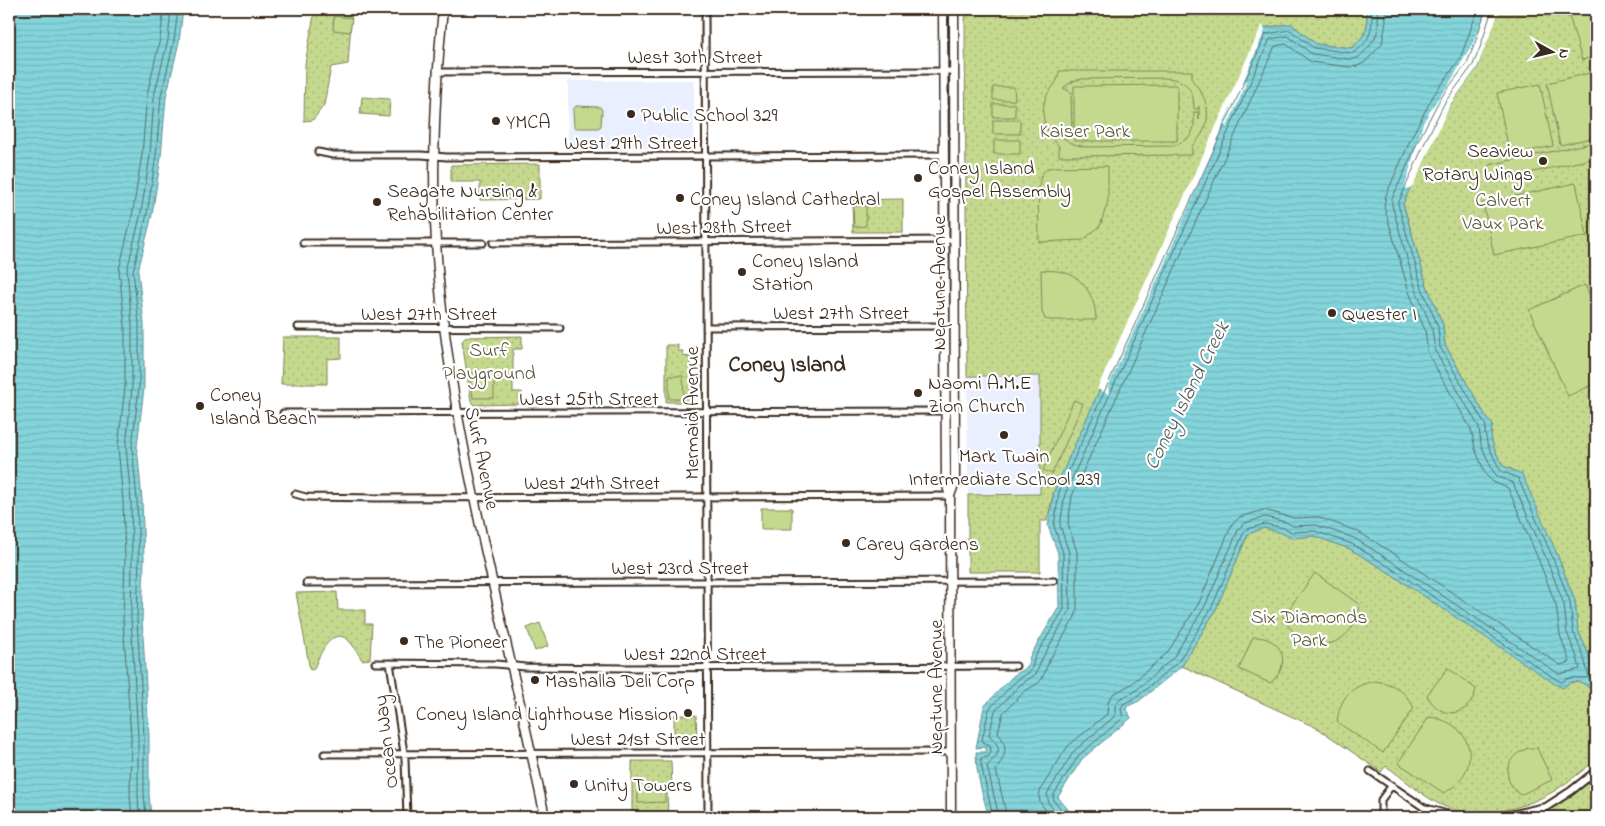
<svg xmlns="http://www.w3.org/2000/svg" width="1605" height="826" font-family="'Indie Flower',sans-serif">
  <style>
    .built { fill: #e9effe }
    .park { fill: url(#park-dots); stroke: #808256 }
    .pitch { fill: #c4d98e; stroke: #808256; fill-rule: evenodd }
    .water { fill: url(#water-rules); stroke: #66908f }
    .pier { fill: #fff }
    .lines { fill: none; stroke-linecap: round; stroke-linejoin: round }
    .shore { stroke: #586e6a; stroke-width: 1 }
    .minor-casing { stroke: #3b2a1e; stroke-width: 9 }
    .tertiary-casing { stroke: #3b2a1e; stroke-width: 10 }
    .secondary-casing { stroke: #3b2a1e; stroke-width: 11 }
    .minor { stroke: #fff; stroke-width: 5 }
    .tertiary { stroke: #fff; stroke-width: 6 }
    .secondary { stroke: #fff; stroke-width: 8 }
    .poi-dot { fill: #3b2a1e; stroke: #fff; stroke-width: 2 }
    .labels { text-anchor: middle; stroke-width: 4.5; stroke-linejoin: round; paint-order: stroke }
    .street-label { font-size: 20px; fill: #3b2a1e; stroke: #fff }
    .poi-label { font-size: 20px; fill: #3b2a1e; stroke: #fff; text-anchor: start }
    .park-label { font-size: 20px; fill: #5d563a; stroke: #fff }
    .water-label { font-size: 21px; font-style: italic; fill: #515d57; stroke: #fff }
    .quarter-label { font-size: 22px; font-weight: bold; fill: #3b2a1e; stroke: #fff }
  </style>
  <defs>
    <pattern id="park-dots" width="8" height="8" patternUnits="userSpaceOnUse" patternTransform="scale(1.25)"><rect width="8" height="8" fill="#c4d98e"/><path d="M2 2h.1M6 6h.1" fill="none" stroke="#a9ba7a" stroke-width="1.8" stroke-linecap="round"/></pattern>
    <pattern id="water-rules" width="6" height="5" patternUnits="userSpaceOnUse" patternTransform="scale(1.25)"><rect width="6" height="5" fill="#83d4db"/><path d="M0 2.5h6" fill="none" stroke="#72b6bc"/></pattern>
  </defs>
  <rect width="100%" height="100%" fill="#fff"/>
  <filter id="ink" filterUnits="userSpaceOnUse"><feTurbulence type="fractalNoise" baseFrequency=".02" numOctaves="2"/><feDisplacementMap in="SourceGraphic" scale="10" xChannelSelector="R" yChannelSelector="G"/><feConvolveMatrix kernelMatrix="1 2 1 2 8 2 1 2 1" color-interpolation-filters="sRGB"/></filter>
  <g filter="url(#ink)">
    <path class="built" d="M694,80V148H568V81Z
      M1040,375V495H968L967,376Z"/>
    <path class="park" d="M315,9H352L348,64L331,67L324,105L313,120L304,121L305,64Z
      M1165,9H1366C1369,29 1366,34 1352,48L1316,44L1291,24L1263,28L1054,491L1047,521H1040V572H968V495L1040,494V376H967L965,18L968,12L973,11Z
      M1498,9H1596V680L1588,653L1578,630L1575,601L1557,554L1512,469L1503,466C1497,454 1487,439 1493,425L1488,420L1445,345L1443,325L1427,286L1403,203L1431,142L1450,105L1477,68Z
      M362,97L390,99L389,116L360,114Z
      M540,164V199L480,200V182H451V165Z
      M903,199V232H853L852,200Z
      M522,336V349H513V392H522V404L475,405L471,401L462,341L466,337Z
      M283,337H341V358L327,359V384H281Z
      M666,345H678V351H683V356L690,357V369L693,370V402H666Z
      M1264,528L1282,533L1291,538L1314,536L1350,549L1385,570L1563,688C1576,675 1585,684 1596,693V760C1583,770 1570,781 1556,790C1523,810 1475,822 1439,804C1420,794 1403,778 1386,766L1381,772L1319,729L1182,666L1215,611L1248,534Z
      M337,592L338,610H365V624H372L370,659L362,660C359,655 355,648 351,643C333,622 319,655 314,669L310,670L296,593Z
      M674,715H696L697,738H674Z
      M632,761H671L672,788L667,789L668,817H632Z
      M1596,774V817H1542Z"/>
    <path class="pitch" d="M1567,9H1596V56L1582,60Z
      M334,16L352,18L350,32L333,30Z
      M1059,71H1192V80C1211,101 1214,125 1192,146V155L1059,156V146C1046,133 1038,114 1047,95C1053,85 1058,84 1059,71ZM1165,78C1186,79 1194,89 1194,109H1198L1199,106V120L1198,112H1194V127L1191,135L1185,140L1174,146L1086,147L1073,144L1063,138L1072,134L1071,92L1063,88L1073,81L1082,79Z
      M1590,73L1596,101V137L1560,145L1547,83Z
      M1540,84L1553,146L1510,155L1497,93Z
      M1177,85V141H1074V86Z
      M993,87H1014L1015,100H993Z
      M993,104H1015V117H993Z
      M576,106L600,107L602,110L601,126L598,128H577L574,127L573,110Z
      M993,120H1020V134H993Z
      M994,140H1020V154H994Z
      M1596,142V158L1493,181L1489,165Z
      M1108,166V201L1100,226L1083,240L1039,242C1039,227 1037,187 1041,176C1044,170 1048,168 1054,167Z
      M1576,183L1587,236L1494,255L1483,203Z
      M853,206H866V226L854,227Z
      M1041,270C1048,271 1055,270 1062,272C1084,276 1096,299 1096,320H1050L1045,319L1042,312Z
      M1585,285L1596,310V383L1568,396L1529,310Z
      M469,373H491V378H494V398H473Z
      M669,376H683L684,399H669Z
      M1074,400L1083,404L1052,474L1043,470Z
      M761,508H792V529H761Z
      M1315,573L1360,605C1353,651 1305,659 1283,617Z
      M540,623L548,646L535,651L527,628Z
      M1253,637C1283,636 1293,665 1270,683L1239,669Z
      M1448,668L1476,689C1471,717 1440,722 1427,695Z
      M1375,681C1395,684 1404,690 1414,708L1383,753L1337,722C1340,697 1351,686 1375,681Z
      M1429,717C1475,722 1484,771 1444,793L1398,763Z
      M1529,748H1537L1552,780L1520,795C1500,779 1505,755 1529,748Z
      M638,788H665V802L638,803Z"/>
    <path class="water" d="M9,9H183L179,42L166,97L161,157L152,215L138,271L144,324V388L137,446L142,500L144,559L142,619L149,736V794L151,817H9Z
      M1366,9H1498L1477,68L1450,105L1431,142L1403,204L1427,286L1443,325L1445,345L1488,420L1493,425C1487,439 1497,454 1503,466L1522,474L1557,554L1575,601L1578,630L1588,653L1596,680V693C1585,684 1576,675 1563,688L1555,684L1385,570L1350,549L1314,536L1291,538L1282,533L1264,528L1248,534L1215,611L1182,666L1139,701L1126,707L1131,718L1082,759L1058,797L1074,817H989C983,796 976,775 976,752H986V747L976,748L984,707L988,702L1013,676L1026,668L1030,660L1029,658L1059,607L1058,553L1048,526L1054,491L1263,28L1291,24L1316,44L1352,48C1366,34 1369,30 1366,9Z"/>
    <path class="pier" d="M1487,9H1500L1477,68L1450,105L1414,184L1410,188L1404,189L1423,123L1437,100L1448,86L1473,43Z
      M1263,25L1265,30L1244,80L1247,82L1227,127L1224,126L1233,102L1222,127L1220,135L1163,267L1108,387L1109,394L1097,389L1261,27Z"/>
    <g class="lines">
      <path class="shore" d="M132,817L130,795L131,737L123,620L125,559L123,501L118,447L125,387V325L119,270L133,211L142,154L147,95L160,39L164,9
        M139,817L138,794V737L131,619L132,559L131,501L126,447L132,387V325L127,270L141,213L150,155L154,96L168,40L171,9
        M146,817L144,794V736L137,619L139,559L137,500L132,446L139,387V324L133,271L147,214L156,156L161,96L174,41L178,9
        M993,817L981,764V758L988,757L991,752L990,745L983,742L982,740L989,709L1016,681L1031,671L1035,657L1064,609L1063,553L1054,526L1059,492L1266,34L1290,30L1314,48L1353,53C1370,42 1374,29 1371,9
        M999,817L987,766C999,753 1004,750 989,735L995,711L1020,685L1036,674L1042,659L1070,610L1069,553L1060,525L1065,494L1270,39L1288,36L1312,54L1350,59C1357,59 1360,57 1364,52C1378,38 1380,29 1377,9
        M1007,817L996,770C1006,755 1009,748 998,732L1003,713L1025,691L1037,684L1042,679L1049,661L1075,617L1077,610V552L1068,524L1072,496L1275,46L1286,44L1311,62L1350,67L1358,66L1365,62L1382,44L1386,21L1385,9
        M1050,817L1040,802L1039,795L1042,787L1068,746L1107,714L1108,702L1113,694L1130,685L1167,653L1199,603L1232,524L1240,517L1264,510L1294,518L1318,517L1357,531L1396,555L1560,665L1570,662L1560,635L1556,605L1539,561L1508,488L1493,482L1486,475L1475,449L1471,429L1428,354L1425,330L1409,292L1384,206L1386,195L1413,134L1433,96L1460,59L1478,9
        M1060,817L1049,804L1047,794L1074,751L1115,716V706L1119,699L1134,692L1173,658L1205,606L1239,528L1245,523L1265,517L1286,522L1293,526L1316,525L1354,538L1391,561L1559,674L1580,669L1577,657L1567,633L1564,604L1546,558L1513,483L1497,476L1493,471L1481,445L1479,427L1435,351L1432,328L1416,290L1392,205V199L1420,137L1440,99L1467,63L1475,43L1486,9
        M1068,817L1054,801L1053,796L1079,755L1123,718L1121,709L1123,704L1137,697L1178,662L1211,609L1244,532L1247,529L1265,524L1284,528L1292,532L1315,531L1352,544L1388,566L1557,680L1562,682C1572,674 1579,680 1589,677L1583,655L1573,631L1570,602L1552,556L1518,478L1501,471L1499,468L1487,443L1485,432L1486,426L1440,347L1438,327L1422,288L1398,204L1426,140L1445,102L1473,65L1481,45L1492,9"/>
      <g class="minor-casing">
        <path id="minor" d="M705,9L708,817
          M437,72L953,71
          M318,152L333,155H421L447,157L944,155
          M303,243H483
          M493,243L954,240
          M298,327L560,328
          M706,327L945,326
          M283,413L955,411
          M295,494L306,497L378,498L950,496
          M306,583L1054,581
          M375,663L496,664L525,667L626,668L1016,666
          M390,663L405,759L407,817
          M324,754L951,752
          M1370,771L1423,807L1434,817
          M1426,808L1458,817
          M1381,817V800L1392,785
          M1499,817L1543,807"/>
      </g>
      <g class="tertiary-casing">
        <path id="tertiary" d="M1532,817L1546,807L1571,791L1596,771"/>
      </g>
      <g class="secondary-casing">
        <path id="secondary" d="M443,9C434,99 430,190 439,280C447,369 465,456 484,544C504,635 526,726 545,817
          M943,9L946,483L950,496L951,817
          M950,496L955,482L954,9"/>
      </g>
      <use href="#minor" class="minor"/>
      <use href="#tertiary" class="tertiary"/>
      <use href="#secondary" class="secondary"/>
    </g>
  </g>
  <g class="poi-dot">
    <circle cx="631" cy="114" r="5"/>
    <circle cx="496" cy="121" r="5"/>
    <circle cx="1543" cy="161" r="5"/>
    <circle cx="918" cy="178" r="5"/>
    <circle cx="680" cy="198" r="5"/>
    <circle cx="377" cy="202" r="5"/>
    <circle cx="742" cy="272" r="5"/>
    <circle cx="1332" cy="313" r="5"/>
    <circle cx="918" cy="393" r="5"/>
    <circle cx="200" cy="406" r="5"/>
    <circle cx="1004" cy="435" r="5"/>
    <circle cx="846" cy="543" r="5"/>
    <circle cx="404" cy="641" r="5"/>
    <circle cx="535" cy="680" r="5"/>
    <circle cx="688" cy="713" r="5"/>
    <circle cx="574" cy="784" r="5"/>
  </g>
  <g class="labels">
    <g class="street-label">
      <text x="695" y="63">West 30th Street</text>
      <text x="631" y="149">West 29th Street</text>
      <text transform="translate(724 226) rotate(-1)" y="7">West 28th Street</text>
      <text transform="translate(938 283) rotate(-90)" y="7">Neptune Avenue</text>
      <text x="841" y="319">West 27th Street</text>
      <text x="429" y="320">West 27th Street</text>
      <text x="589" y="405">West 25th Street</text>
      <text transform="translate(691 413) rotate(-90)" y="7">Mermaid Avenue</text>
      <text transform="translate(483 458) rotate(78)" y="7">Surf Avenue</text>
      <text x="592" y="489">West 24th Street</text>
      <text x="680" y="574">West 23rd Street</text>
      <text x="695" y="660">West 22nd Street</text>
      <text transform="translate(935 687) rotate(-90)" y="7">Neptune Avenue</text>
      <text x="638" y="745">West 21st Street</text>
      <text transform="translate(385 742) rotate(-97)" y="7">Ocean Way</text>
    </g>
    <g class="poi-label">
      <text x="641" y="121">Public School 329</text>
      <text x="506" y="128">YMCA</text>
      <text x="1533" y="157" text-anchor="end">Seaview<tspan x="1533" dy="23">Rotary Wings</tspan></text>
      <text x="928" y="174">Coney Island<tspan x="928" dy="23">Gospel Assembly</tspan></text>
      <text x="387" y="197">Seagate Nursing &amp;<tspan x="387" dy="23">Rehabilitation Center</tspan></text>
      <text x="690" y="205">Coney Island Cathedral</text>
      <text x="752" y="267">Coney Island<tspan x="752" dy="23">Station</tspan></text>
      <text x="1342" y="320">Quester I</text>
      <text x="928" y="389">Naomi A.M.E<tspan x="928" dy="23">Zion Church</tspan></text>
      <text x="210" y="401">Coney<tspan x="210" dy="23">Island Beach</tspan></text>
      <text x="1004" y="462" text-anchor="middle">Mark Twain<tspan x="1004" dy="23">Intermediate School 239</tspan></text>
      <text x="856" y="550">Carey Gardens</text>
      <text x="414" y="648">The Pioneer</text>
      <text x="545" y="687">Mashalla Deli Corp</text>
      <text x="678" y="720" text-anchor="end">Coney Island Lighthouse Mission</text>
      <text x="584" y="791">Unity Towers</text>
    </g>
    <g class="park-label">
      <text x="1085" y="137">Kaiser Park</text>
      <text x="1503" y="206">Calvert<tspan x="1503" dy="23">Vaux Park</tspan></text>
      <text x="489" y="356">Surf<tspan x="489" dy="23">Playground</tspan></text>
      <text x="1309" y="623">Six Diamonds<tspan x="1309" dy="23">Park</tspan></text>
    </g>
    <g class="water-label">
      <text transform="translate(1186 395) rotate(-63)" y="7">Coney Island Creek</text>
    </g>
    <g class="quarter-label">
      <text x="787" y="371">Coney Island</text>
    </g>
  </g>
  <rect width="1605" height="826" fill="none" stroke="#fff" stroke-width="30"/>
  <rect x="15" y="15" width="1575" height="796" fill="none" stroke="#3b2a1e" stroke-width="2" filter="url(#ink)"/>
  <g transform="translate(1552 52) rotate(98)" stroke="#ffffff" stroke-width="4" paint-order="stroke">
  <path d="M0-4L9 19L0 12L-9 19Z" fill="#3b2a1e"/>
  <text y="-8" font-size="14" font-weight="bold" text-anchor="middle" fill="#3b2a1e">N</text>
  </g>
</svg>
